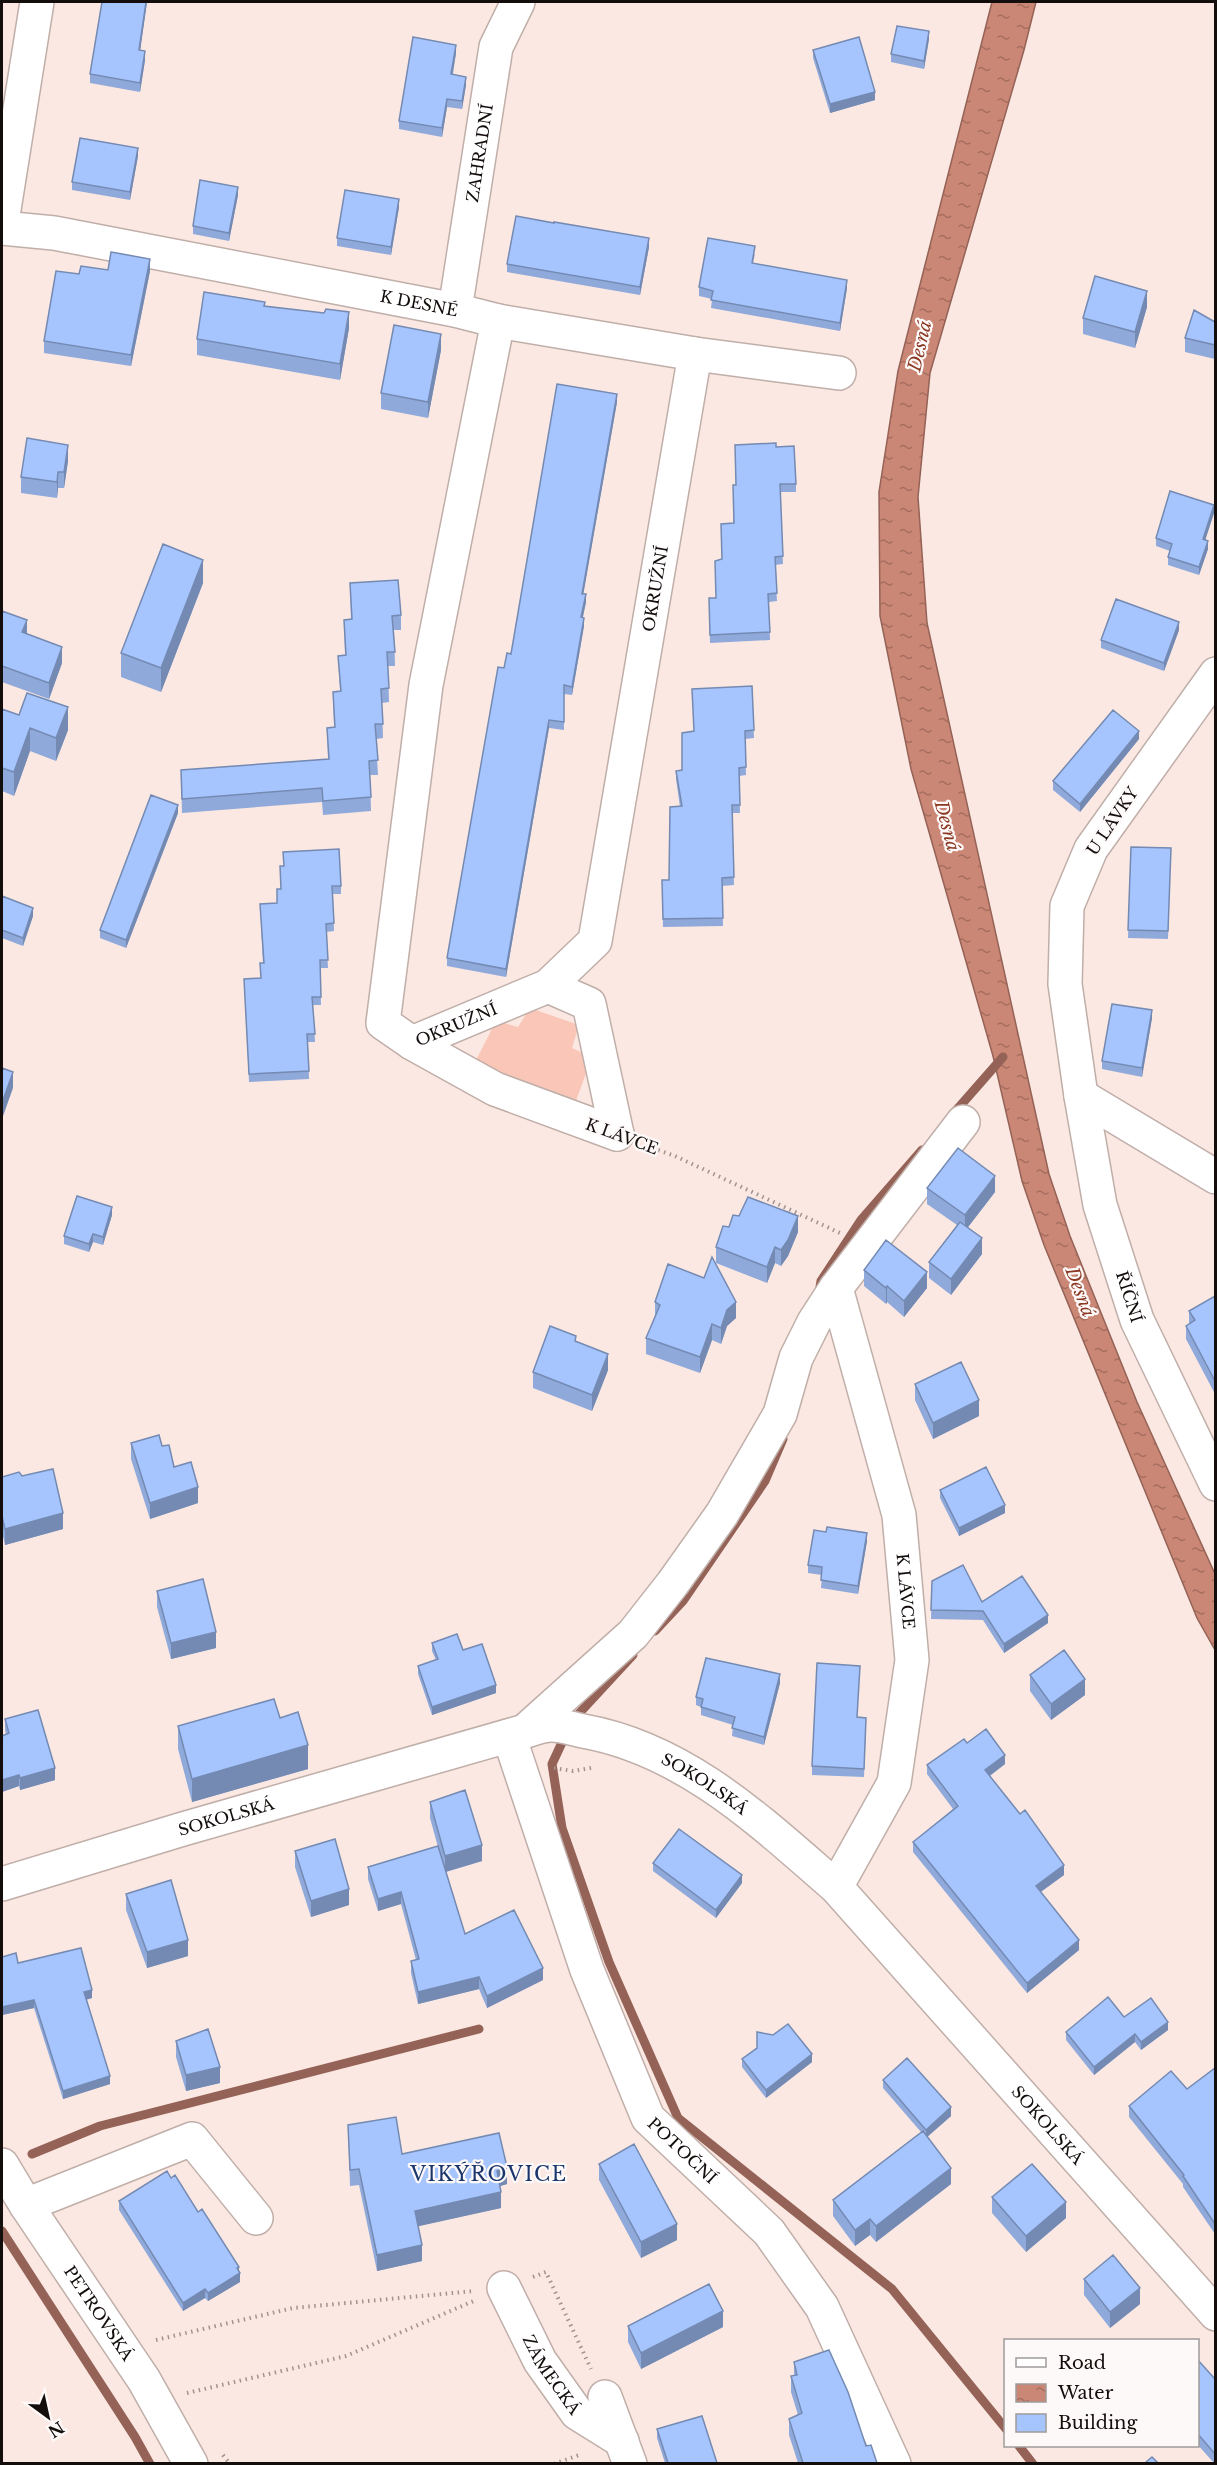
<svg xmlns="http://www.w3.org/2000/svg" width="1217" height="2465" font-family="'Libre Baskerville',serif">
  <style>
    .garden { fill: #f9c6b8 }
    .water { fill: url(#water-ripples); stroke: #946256; stroke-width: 1.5 }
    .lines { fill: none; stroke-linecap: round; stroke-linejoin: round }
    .stream { stroke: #946256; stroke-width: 9 }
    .minor-casing { stroke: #c0aea9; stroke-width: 36 }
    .path { stroke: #a1938f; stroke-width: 4; stroke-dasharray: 1.5 4.5; stroke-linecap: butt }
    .minor { stroke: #fff; stroke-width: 33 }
    .wall { fill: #8fa9db }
    .shaded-wall { fill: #748ab2 }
    .building { fill: #a6c5ff; stroke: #748ab2; stroke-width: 1.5 }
    .labels { text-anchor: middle; stroke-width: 4.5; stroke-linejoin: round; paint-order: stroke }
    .street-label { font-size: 16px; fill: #130d0c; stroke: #fdf9f8 }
    .water-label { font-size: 18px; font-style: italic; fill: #8b3823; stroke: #fdf9f8 }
    .quarter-label { font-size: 20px; letter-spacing: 1.5px; fill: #1b366c; stroke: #fdf9f8 }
  </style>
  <defs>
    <pattern id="water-ripples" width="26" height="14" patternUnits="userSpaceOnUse" patternTransform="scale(1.5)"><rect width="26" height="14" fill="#cb8775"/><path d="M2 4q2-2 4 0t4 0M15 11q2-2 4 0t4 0" fill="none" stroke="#a46d5e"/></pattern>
  </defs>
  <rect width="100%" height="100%" fill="#fbe8e2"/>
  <path class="garden" d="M530,1008L579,1025L572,1048L592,1057L573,1109L471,1070L496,1021L518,1027Z"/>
  <path class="water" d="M992,2H1036L1024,50L930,373L918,497L927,623L1049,1174L1070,1236L1137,1402L1215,1574V1650L1197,1618L1044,1245L1022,1181L993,1056L911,769L880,616L879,492L898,371Z"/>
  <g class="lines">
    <path class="stream" d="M953,1114L1003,1057
      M819,1293L821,1281L861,1220L922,1150
      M655,1631L683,1601L765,1481L783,1439
      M633,1655L572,1721L552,1764L562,1828L609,1962L678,2118L892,2289L1006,2429
      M32,2154L100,2126L479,2029
      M2,2231L135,2437L150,2464
      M1019,2446L1033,2464"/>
    <g class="minor-casing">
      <g id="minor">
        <path d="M2,222L37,2"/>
        <path id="s1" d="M2,228L54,233L455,310L498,321L695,354L839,373"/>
        <path id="s2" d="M455,310L496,47L518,2"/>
        <path id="s3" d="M498,321L426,685L383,1023L412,1043L548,986L595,941L695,354"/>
        <path id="s4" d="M1216,674L1091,849L1067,906L1065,984L1081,1096L1100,1205L1137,1320L1216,1484"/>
        <path d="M548,986L589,1004L617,1134"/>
        <path d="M412,1043L495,1089L617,1134"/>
        <path d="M1081,1096L1216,1177"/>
        <path id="s5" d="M836,1288L899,1515L912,1660L894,1783L836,1887"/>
        <path d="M525,1731L633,1634L673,1583L722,1514L780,1414L796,1358L814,1322L836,1288L963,1122"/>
        <path id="s6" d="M509,1736L587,1970L648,2118L769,2232L822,2307L894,2464"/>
        <path id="s7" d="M2,1884L183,1829L525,1731C533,1729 543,1725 551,1725C562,1725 573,1729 583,1731C685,1749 761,1822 836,1887L1216,2314"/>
        <path id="s8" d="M2,2165L26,2205L144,2380L191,2464"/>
        <path d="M26,2205L192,2139L256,2218"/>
        <path id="s9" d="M504,2288L540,2361L577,2413L622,2441"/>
        <path d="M605,2397L630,2464"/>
      </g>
    </g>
    <path class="path" d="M647,1146L675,1156L840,1233
      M554,1768L573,1771L591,1768
      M533,2277L546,2272L591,2369
      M156,2340L293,2308L474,2291
      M187,2393L346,2356L476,2300
      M223,2455L230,2464
      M554,2464L582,2454"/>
    <use href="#minor" class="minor"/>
  </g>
  <path class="wall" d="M147,2L140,50L145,60L140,92L90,83V74Z
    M929,39L924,69L891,62V54Z
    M813,50L875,100L830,113L813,58Z
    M456,53L453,74L466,85L462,109L447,107L442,137L399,129V121Z
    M138,156L130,200L72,190V182Z
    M238,195L229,241L193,234V226Z
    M399,207L391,255L337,246V238Z
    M649,247L640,295L507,272V264Z
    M755,254L753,263L847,288L840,331L711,308L712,299L699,296V287Z
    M108,270L150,271L131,366L44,353V341Z
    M265,306L349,328L340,380L197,355V339Z
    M1147,307L1135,348L1083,334V318Z
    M1215,322V359L1185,352V338Z
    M441,350L428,418L381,409V393Z
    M617,402L583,594L586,602L583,617L584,626L572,695L564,694V730L549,728L506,977L447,966V958L504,668Z
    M776,447L796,484V492H780L783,564L775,565L777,601L769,602L770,640L710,643L709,598H716L722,559L733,523L736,485Z
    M68,461L64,488H58L57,498L21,493V477Z
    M1214,513L1205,540L1208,549L1199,575L1168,565V557L1170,551L1156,546V538Z
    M203,583L161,692L121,677V653Z
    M350,583L401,615V630H394L395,666H388L389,702L382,703L383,738L376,739L378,775H370L371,811L323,815L322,802L182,813L181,770L328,759L327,728L334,727L333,692L340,691L338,656L345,655L344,620L351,619Z
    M2,611L27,634L62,663L49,699L2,682Z
    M1179,630L1164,671L1101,648V640Z
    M752,686L754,738L745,739L746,775L739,776L740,813H732L734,885L722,886L723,926L663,927L662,880H669L680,807L676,779V771L682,770L694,731Z
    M2,709L19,715L68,730L56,761L30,751L14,796L2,791Z
    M1139,739L1080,812L1053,790V781Z
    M178,813L126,948L100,938V930Z
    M1131,847L1171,848L1168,939L1128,938Z
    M341,886V894H333L334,931L326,932L328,968H320L321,1005H313L315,1042H308L309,1079L249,1082L244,979L261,978L260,963H263L260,904L277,903L281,889Z
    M2,896L33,916L23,946L2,938Z
    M1152,1018L1142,1077L1102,1069V1061Z
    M927,1188L995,1192L968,1227L982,1254L951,1295L929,1278V1262L957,1225L927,1204Z
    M112,1215L103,1245L93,1242L89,1252L64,1244V1236Z
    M798,1232L788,1256L781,1266L775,1263L767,1283L716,1263V1247Z
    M864,1270L927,1288L904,1317L887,1302L886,1304L864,1286Z
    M1215,1296V1394L1186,1339V1326L1189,1324V1311Z
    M655,1302L736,1318L727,1326L721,1344L712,1340L700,1373L646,1354V1338L655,1317Z
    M576,1341L608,1370L592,1411L533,1388V1372Z
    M915,1384L979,1416L933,1439L915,1400Z
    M131,1443L162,1446L198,1503L150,1519L131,1459Z
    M22,1476L63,1529L5,1545L2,1532V1477Z
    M940,1490L1005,1513L959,1536L940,1498Z
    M867,1541L858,1594L821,1588L822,1575L808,1573V1565Z
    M932,1581L982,1602L1048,1623L1004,1653L983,1620L931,1619Z
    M157,1591L216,1648L171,1659L157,1607Z
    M432,1643L463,1650L496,1693L432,1715L418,1674V1666L436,1660L432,1651Z
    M1030,1675L1085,1695L1051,1720L1030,1691Z
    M780,1683L764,1745L732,1736L733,1725L701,1715V1707L696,1705V1697Z
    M857,1717L866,1726L864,1777L812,1775V1766Z
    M280,1718L308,1769L192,1802L178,1749V1726Z
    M5,1719L55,1780L20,1790L19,1786L2,1792V1736L6,1734L5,1730Z
    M967,1743L1005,1764L990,1776L1064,1875L1041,1892L1079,1950L1027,1993L913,1852V1842L953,1809L927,1774V1765Z
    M430,1802L482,1861L446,1872L465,1934L543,1980L487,2008L479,1989L418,2004L411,1973V1961L416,1960L401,1904L378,1911L368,1879V1867L438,1847L430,1818Z
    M295,1851L349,1905L311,1917L295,1867Z
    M653,1863L742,1883L716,1918L653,1871Z
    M126,1894L188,1956L147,1968L126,1910Z
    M2,1957L18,1963L92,1998L86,2000L110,2084L63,2099L34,2008L2,2015Z
    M1124,2017L1168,2030L1141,2050L1135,2042L1094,2075L1066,2040V2032Z
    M773,2035L812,2062L766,2098L742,2067V2059Z
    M176,2041L220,2083L186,2091L176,2057Z
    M1215,2068V2234L1183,2187V2184L1129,2117V2106L1187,2089Z
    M883,2080L951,2116L927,2137L951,2184L876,2242L870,2235L855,2246L833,2216V2200L921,2132L883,2088Z
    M348,2125L402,2154L507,2184L500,2186L501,2208L418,2226L422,2261L377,2271L359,2185L350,2186Z
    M599,2164L677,2240L641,2258L599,2180Z
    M171,2178L198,2212L239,2271L240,2282L208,2301L205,2298L183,2311L119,2210V2201Z
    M992,2197L1066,2218L1026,2252L992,2213Z
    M1084,2279L1140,2304L1110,2328L1084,2295Z
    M628,2326L723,2327L641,2369L628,2342Z
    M1197,2359L1215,2379V2463H1214L1197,2444Z
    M794,2362L866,2446L877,2463H798L789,2435V2419L798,2415L791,2392V2376H794Z
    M657,2429L717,2463H665L657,2438Z"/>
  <path class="shaded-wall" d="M146,2H147L139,59V50Z
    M929,31V39L924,69V61Z
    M456,45V53L451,82V74Z
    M145,51V60L140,92V83Z
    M466,77V85L462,109V101Z
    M875,92V100L830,113V104Z
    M447,99V107L442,137V128Z
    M138,148V156L130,200V192Z
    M238,187V195L229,241V233Z
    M399,199V207L391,255V247Z
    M649,238V247L640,295V287Z
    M150,259V271L131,366V355Z
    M847,280V288L840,331V323Z
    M1147,291V307L1135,348V332Z
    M349,312V328L340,380V364Z
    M441,334V350L428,418V402Z
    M617,394V402L582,602V594Z
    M68,445V461L64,488V472Z
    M58,472V488L57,498V482Z
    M1214,505V513L1203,547V539Z
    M1208,541V549L1199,575V567Z
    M203,560V583L161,692V668Z
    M586,594V602L581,625V617Z
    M584,618V626L572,695V687Z
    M27,620V636L22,632Z
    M1179,622V630L1164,671V663Z
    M62,647V663L49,699V683Z
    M68,707V730L56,761V738Z
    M549,720V728L506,977V969Z
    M30,728V751L14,796V772Z
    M1139,731V739L1080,812V804Z
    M178,805V813L126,948V940Z
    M33,908V916L23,946V938Z
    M1152,1010V1018L1142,1077V1068Z
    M13,1072V1088L2,1119V1103Z
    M995,1176V1192L965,1231V1215Z
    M112,1207V1215L103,1245V1237Z
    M798,1216V1232L788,1256L781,1266V1250Z
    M93,1234V1242L89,1252V1244Z
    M982,1238V1254L951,1295V1279Z
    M775,1247V1263L767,1283V1267Z
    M927,1272V1288L904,1317V1301Z
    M887,1286V1302L886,1304V1288Z
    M736,1302V1318L727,1326L721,1344V1328L727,1310Z
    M712,1324V1340L700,1373V1357Z
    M608,1354V1370L592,1411V1395Z
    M979,1400V1416L933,1439V1423Z
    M198,1487V1503L150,1519V1503Z
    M1005,1505V1513L959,1536V1528Z
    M63,1513V1529L5,1545V1529Z
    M867,1533V1541L858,1594V1586Z
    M1048,1615V1623L1004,1653V1644Z
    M216,1632V1648L171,1659V1643Z
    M780,1674V1683L764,1745V1737Z
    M1085,1679V1695L1051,1720V1704Z
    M496,1685V1693L432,1715V1707Z
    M308,1745V1769L192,1802V1779Z
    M1005,1755V1764L985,1779V1770Z
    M55,1768V1780L20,1790V1778Z
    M19,1775V1786L2,1792V1780Z
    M482,1845V1861L445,1872V1856Z
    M1064,1865V1875L1036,1895V1886Z
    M742,1875V1883L716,1918V1910Z
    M349,1889V1905L311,1917V1901Z
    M401,1892V1904L378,1911V1899Z
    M188,1940V1956L147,1968V1952Z
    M1079,1940V1950L1027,1993V1983Z
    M543,1968V1980L487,2008V1996Z
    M479,1977V1989L418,2004V1992Z
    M92,1990V1998L84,2000V1992Z
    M34,2000V2008L2,2015V2007Z
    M1168,2022V2030L1141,2050V2042Z
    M1135,2034V2042L1094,2075V2067Z
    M812,2054V2062L766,2098V2090Z
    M220,2067V2083L186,2091V2075Z
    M110,2076V2084L63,2099V2091Z
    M951,2107V2116L926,2138V2130Z
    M507,2167V2184L497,2187V2171Z
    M951,2168V2184L876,2242V2226Z
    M501,2192V2208L415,2227V2211Z
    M1066,2202V2218L1026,2252V2236Z
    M870,2219V2235L855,2246V2230Z
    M677,2224V2240L641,2258V2242Z
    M422,2245V2261L377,2271V2255Z
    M239,2267V2274L240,2273V2282L208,2301V2293Z
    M1140,2288V2304L1110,2328V2312Z
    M205,2289V2298L183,2311V2303Z
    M723,2311V2327L641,2369V2353Z"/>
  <path class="building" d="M102,2H146L139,50L145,51L140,83L90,74Z
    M897,26L929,31L924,61L891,54Z
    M413,37L456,45L451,74L466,77L462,101L447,99L442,128L399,121Z
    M859,37L875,92L830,104L813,50Z
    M80,138L138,148L130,192L72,182Z
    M200,180L238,187L229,233L193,226Z
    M345,190L399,199L391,247L337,238Z
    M516,216L554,223V222L649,238L640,287L507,264Z
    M708,238L755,246L752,263L847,280L840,323L711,300L713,291L699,287Z
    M111,252L150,259L131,355L44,341L56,271L79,274L81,266L108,270Z
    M1095,276L1147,291L1135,332L1083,318Z
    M204,292L265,302L264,306L324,313L326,309L349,312L340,364L197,339Z
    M1194,310L1215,322V345L1185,338Z
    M394,325L441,334L428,402L381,393Z
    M557,384L617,394L582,594H586L581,617L584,618L572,687L564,685V722L549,720L506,969L447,958L498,667L504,668L507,653L511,654Z
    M27,438L68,445L64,472H58L57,482L21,477Z
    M776,443V447L794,446L796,484H780L783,556L775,557L777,593L768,594L770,632L710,635L709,598H716L715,561L722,559L721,524L734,523L733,485H736L735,445Z
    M1170,491L1214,505L1203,539L1208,541L1199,567L1168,557L1172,544L1156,538Z
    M163,544L203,560L161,668L121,653Z
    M398,580L401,615L392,616L395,652H387L389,688L381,689L383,724H375L378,760L369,761L371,797L323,801L322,788L182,799L181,770L329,759L327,728L335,727L333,692L341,691L338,656L346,655L344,620L352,619L350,583Z
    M1116,599L1179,622L1164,663L1101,640Z
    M2,611L27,620L22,632L62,647L49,683L2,666Z
    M752,686L754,730L745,731L746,767L739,768L740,805H732L734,877L722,878L723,918L663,919L662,880H669L670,807L682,806L676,771L682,770V733L694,731L692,689Z
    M27,693L68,707L56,738L30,728L14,772L2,768V709L19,715Z
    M1113,710L1139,731L1080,804L1053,781Z
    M151,795L178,805L126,940L100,930Z
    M1131,847L1171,848L1168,931L1128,930Z
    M339,849L341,886H332L334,923L326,924L328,960H320L321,997H312L315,1034H307L309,1071L249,1074L244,979L261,978L260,963H264L260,904L277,903V889H281L280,866H284L283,852Z
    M2,896L33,908L23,938L2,930Z
    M1112,1004L1152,1010L1142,1068L1102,1061Z
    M2,1068L13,1072L2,1103Z
    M958,1148L995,1176L965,1215L927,1188Z
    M77,1196L112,1207L103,1237L93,1234L89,1244L64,1236Z
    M748,1197L798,1216L788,1240L781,1250L775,1247L767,1267L716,1247L723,1226L729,1227L733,1215L739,1216Z
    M960,1222L982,1238L951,1279L929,1262Z
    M886,1240L927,1272L904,1301L887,1286L886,1288L864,1270Z
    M712,1257L736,1302L727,1310L721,1328L712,1324L700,1357L646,1338L660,1305L655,1302L668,1264L704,1278Z
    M1215,1296V1381L1186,1326L1195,1320L1189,1311Z
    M550,1326L576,1336L575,1341L608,1354L592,1395L533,1372Z
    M961,1362L979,1400L933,1423L915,1384Z
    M159,1435L162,1446L169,1445L174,1467L191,1462L198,1487L150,1503L131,1443Z
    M986,1467L1005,1505L959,1528L940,1490Z
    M53,1469L63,1513L5,1529L2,1516V1477L19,1472L22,1476Z
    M827,1527L867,1533L858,1586L821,1580L822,1567L808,1565L814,1530L826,1532Z
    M963,1565L982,1602L1022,1576L1048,1615L1004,1644L983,1611L931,1610L932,1581Z
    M203,1579L216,1632L171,1643L157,1591Z
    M457,1634L463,1650L482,1644L496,1685L432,1707L418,1666L438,1659L432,1643Z
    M1064,1650L1085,1679L1051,1704L1030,1675Z
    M706,1658L780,1674L764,1737L732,1728L735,1717L701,1707L703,1699L696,1697Z
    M817,1663L860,1666L857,1717L866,1718L864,1769L812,1766Z
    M274,1699L280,1718L298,1712L308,1745L192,1779L178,1726Z
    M38,1710L55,1768L20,1778L19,1775L2,1780V1736L9,1733L5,1719Z
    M986,1729L1005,1755L985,1770L1020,1814L1025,1810L1064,1865L1036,1886L1079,1940L1027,1983L913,1842L958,1806L927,1765L964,1739L967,1743Z
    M465,1790L482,1845L445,1856L430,1802Z
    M679,1829L742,1875L716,1910L653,1863Z
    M335,1839L349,1889L311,1901L295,1851Z
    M438,1846L465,1934L514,1910L543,1968L487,1996L479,1977L418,1992L411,1961L419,1959L401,1892L378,1899L368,1867Z
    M171,1880L188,1940L147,1952L126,1894Z
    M81,1948L92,1990L84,1992L110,2076L63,2091L34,2000L2,2007V1957L16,1953L18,1963Z
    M1108,1997L1124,2017L1151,1998L1168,2022L1141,2042L1135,2034L1094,2067L1066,2032Z
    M788,2024L812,2054L766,2090L742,2059L757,2048V2032L773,2035Z
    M208,2029L220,2067L186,2075L176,2041Z
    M907,2058L951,2107L926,2130L883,2080Z
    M1215,2068V2224L1183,2176L1184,2175L1129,2106L1171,2071L1187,2089Z
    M396,2117L402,2154L499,2133L507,2167L497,2171L501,2192L415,2211L422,2245L377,2255L359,2169L350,2170L348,2125Z
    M923,2131L951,2168L876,2226L870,2219L855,2230L833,2200Z
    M634,2144L677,2224L641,2242L599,2164Z
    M1032,2164L1066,2202L1026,2236L992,2197Z
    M167,2171L171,2178L175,2175L198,2212L202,2209L239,2267L237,2268L240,2273L208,2293L205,2289L183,2303L119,2201Z
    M1113,2255L1140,2288L1110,2312L1084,2279Z
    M709,2284L723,2311L641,2353L628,2326Z
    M829,2350L848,2392L866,2446L871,2445L877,2463H803L789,2419L802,2413L791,2376L797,2375L794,2362Z
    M1197,2359L1215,2379V2454L1197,2433Z
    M702,2416L717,2463H668L657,2429Z
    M1152,2457L1158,2463H1145Z"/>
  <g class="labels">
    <g class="street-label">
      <text dy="6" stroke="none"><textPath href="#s2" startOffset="159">ZAHRADNÍ</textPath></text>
      <text dy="6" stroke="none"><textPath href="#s1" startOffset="424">K DESNÉ</textPath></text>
      <text dy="6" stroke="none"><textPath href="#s3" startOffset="1317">OKRUŽNÍ</textPath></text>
      <text transform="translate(1112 821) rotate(-56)" y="6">U LÁVKY</text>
      <text dy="6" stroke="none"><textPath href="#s3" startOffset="795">OKRUŽNÍ</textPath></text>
      <text transform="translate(622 1136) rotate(20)" y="6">K LÁVCE</text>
      <text dy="6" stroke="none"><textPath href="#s4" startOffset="675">ŘÍČNÍ</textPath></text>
      <text dy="6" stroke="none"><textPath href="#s5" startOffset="312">K LÁVCE</textPath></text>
      <text dy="6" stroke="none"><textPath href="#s7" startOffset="738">SOKOLSKÁ</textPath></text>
      <text dy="6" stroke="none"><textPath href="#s7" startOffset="234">SOKOLSKÁ</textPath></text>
      <text dy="6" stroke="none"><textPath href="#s7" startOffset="1224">SOKOLSKÁ</textPath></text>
      <text dy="6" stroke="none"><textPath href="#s6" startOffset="454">POTOČNÍ</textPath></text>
      <text dy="6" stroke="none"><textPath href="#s8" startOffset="177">PETROVSKÁ</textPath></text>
      <text dy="6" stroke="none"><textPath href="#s9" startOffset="99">ZÁMECKÁ</textPath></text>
    </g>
    <g class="water-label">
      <text transform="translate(920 346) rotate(-77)" y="6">Desná</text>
      <text transform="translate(947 826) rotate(75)" y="6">Desná</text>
      <text transform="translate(1080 1292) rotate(69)" y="6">Desná</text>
    </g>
    <g class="quarter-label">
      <text x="489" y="2181">VIKÝŘOVICE</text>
    </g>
  </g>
  <rect width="1217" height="2465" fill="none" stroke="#130d0c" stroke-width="6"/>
  <rect x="1004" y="2339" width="195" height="108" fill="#fdf9f8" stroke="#9f9b9a" stroke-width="1.5"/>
  <rect x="1016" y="2358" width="30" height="9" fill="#ffffff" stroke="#9f9b9a" stroke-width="1.5"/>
  <text x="1058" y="2369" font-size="18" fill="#130d0c">Road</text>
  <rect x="1016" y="2384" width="30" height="18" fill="url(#water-ripples)" stroke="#9f9b9a" stroke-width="1.5"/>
  <text x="1058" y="2399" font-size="18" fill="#130d0c">Water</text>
  <rect x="1016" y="2414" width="30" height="18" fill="#a6c5ff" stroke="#9f9b9a" stroke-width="1.5"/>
  <text x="1058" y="2429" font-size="18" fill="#130d0c">Building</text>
  <g transform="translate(48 2417) rotate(147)" stroke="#fdf9f8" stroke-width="4.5" paint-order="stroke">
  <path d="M0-4.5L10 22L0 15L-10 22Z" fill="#130d0c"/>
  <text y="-9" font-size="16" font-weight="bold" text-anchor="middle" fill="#130d0c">N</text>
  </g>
</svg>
